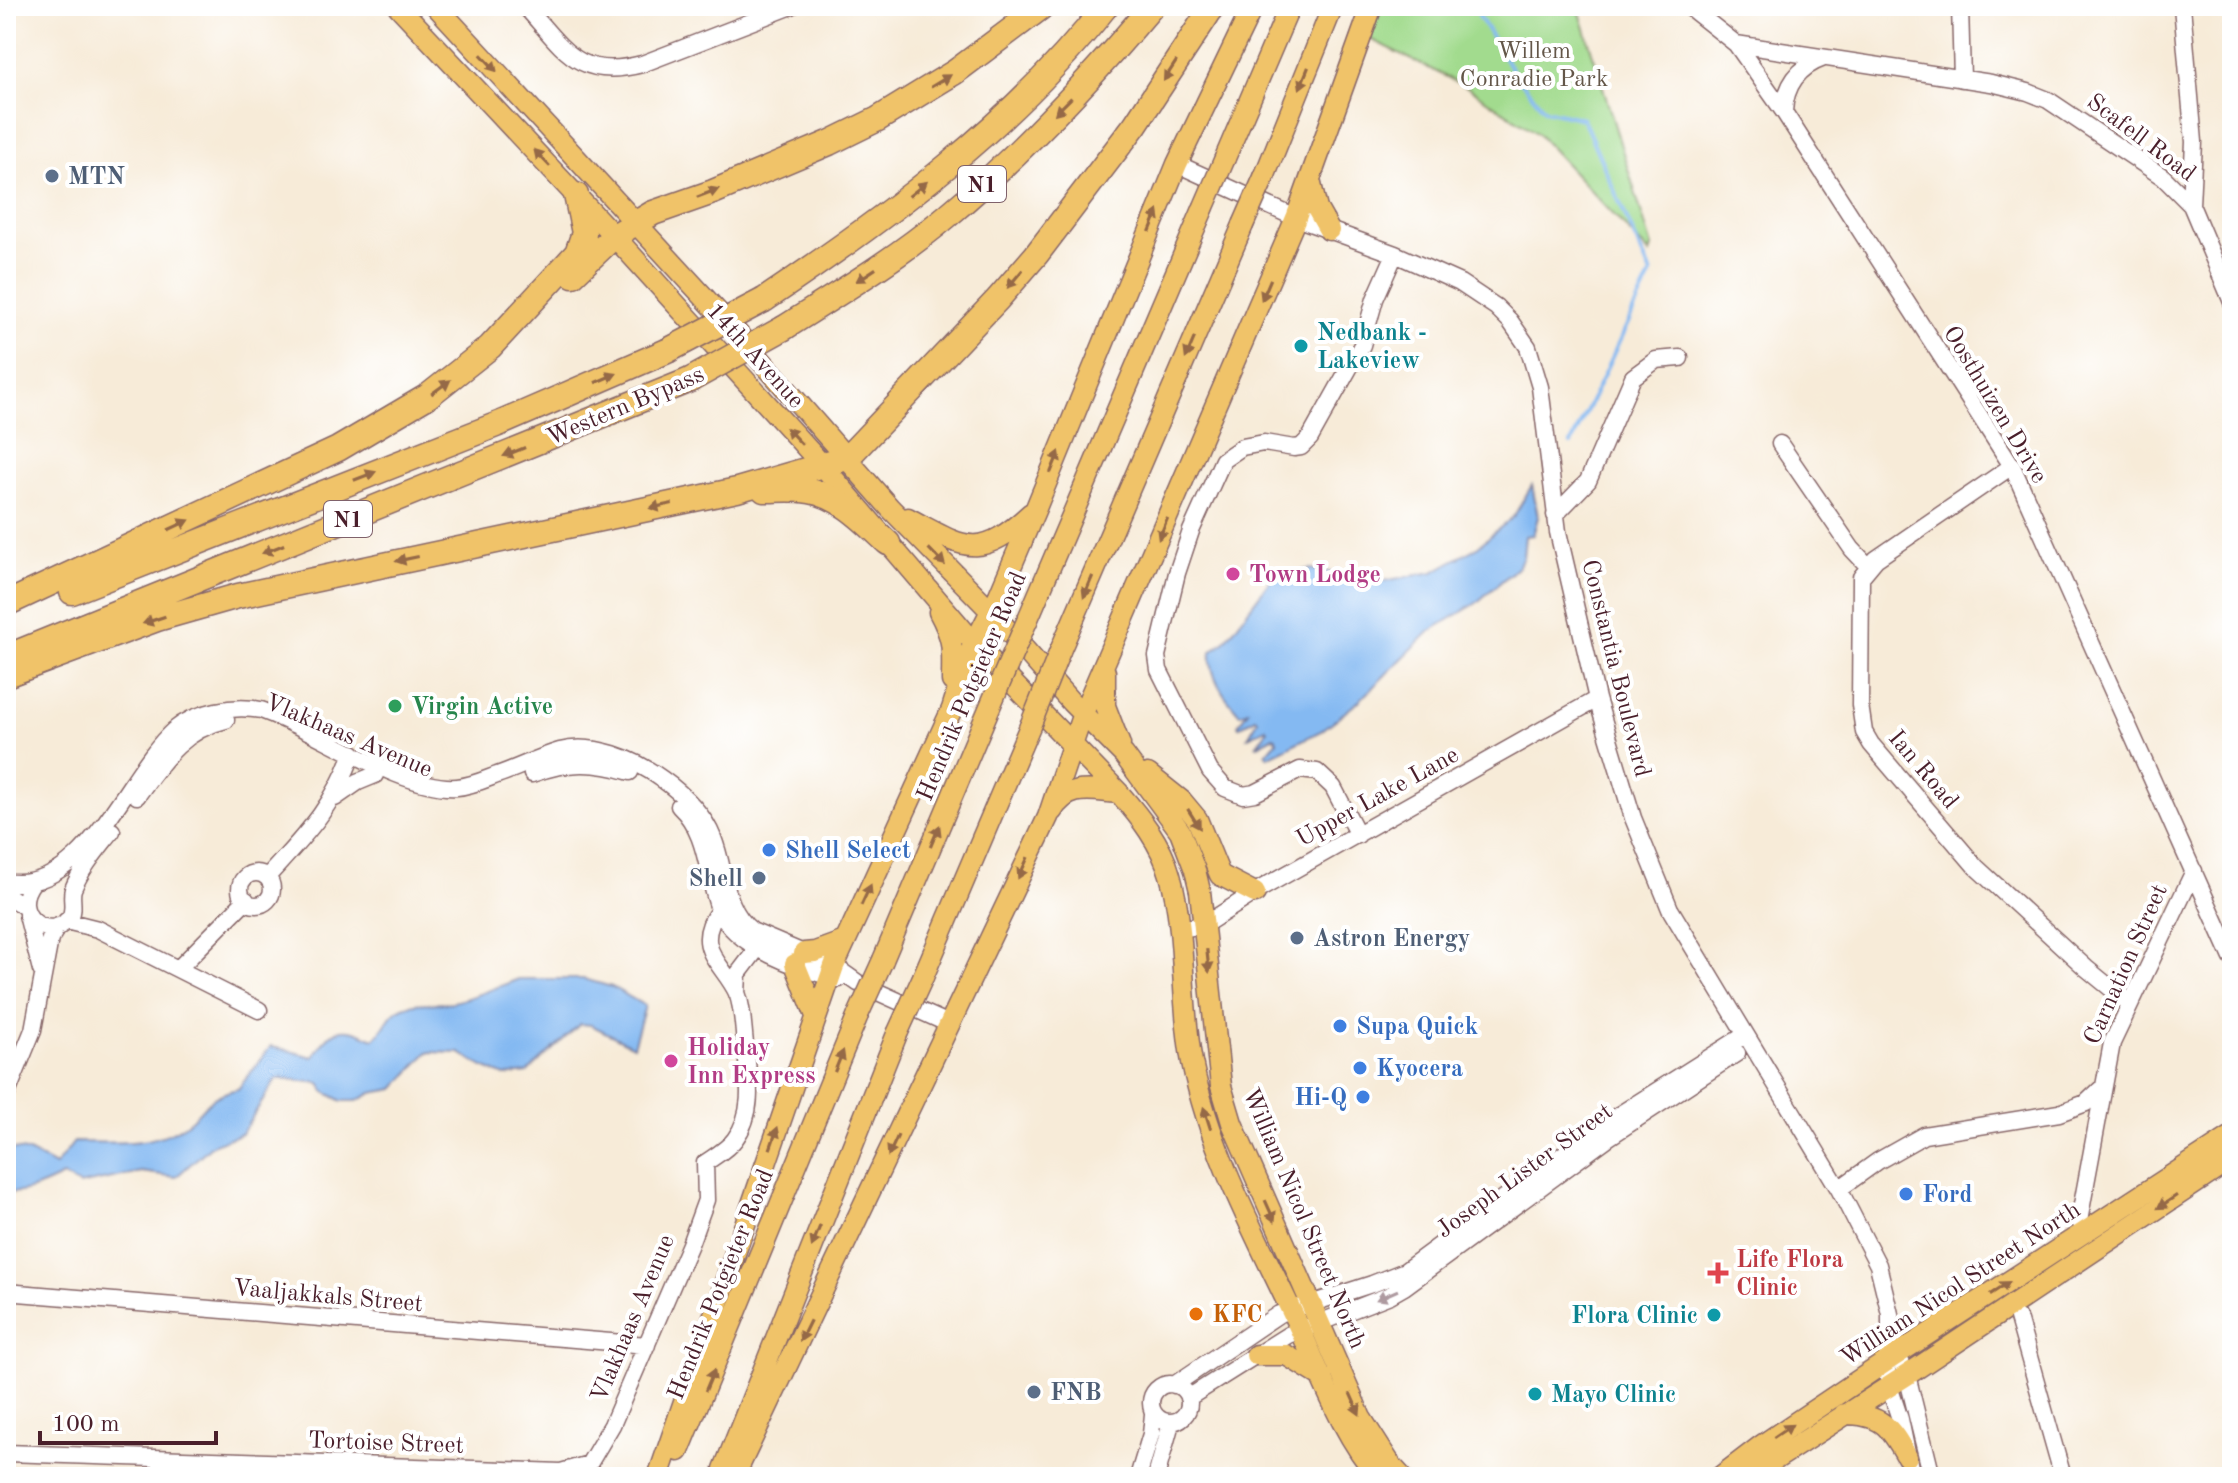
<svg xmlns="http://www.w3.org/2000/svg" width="2238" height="1483" font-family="'Old Standard TT',serif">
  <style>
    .green { fill: #a2db8e; stroke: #767d5c; stroke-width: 2 }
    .water { fill: #84b9f2; stroke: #676c8e; stroke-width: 2 }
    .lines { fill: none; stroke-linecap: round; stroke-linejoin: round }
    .stream { stroke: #84b9f2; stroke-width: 4 }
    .minor-casing { stroke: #876668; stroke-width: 19 }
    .major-casing { stroke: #876668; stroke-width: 23 }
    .highway-casing { stroke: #876668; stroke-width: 27 }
    .minor { stroke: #fff; stroke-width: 16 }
    .major { stroke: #f0c369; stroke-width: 20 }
    .highway { stroke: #f0c369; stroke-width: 24 }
    .major-bridge-casing { stroke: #876668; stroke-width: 23; stroke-linecap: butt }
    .highway-bridge-casing { stroke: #876668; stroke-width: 27; stroke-linecap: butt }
    .major-bridge { stroke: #f0c369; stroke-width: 20 }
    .highway-bridge { stroke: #f0c369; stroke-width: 24 }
    .oneway { fill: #956947 }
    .oneway2 { fill: #ae9aa0 }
    .service-dot { fill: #5c6f8a; stroke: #fff; stroke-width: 3 }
    .culture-dot { fill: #0f9aa8; stroke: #fff; stroke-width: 3 }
    .hotel-dot { fill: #d1479c; stroke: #fff; stroke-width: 3 }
    .leisure-dot { fill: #2e9e5b; stroke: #fff; stroke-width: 3 }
    .shop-dot { fill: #3f7fe0; stroke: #fff; stroke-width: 3 }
    .health-dot { fill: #e0444e; stroke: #fff; stroke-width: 3 }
    .food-dot { fill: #e8710a; stroke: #fff; stroke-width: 3 }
    .labels { text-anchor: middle; stroke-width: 8; stroke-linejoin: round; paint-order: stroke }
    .shield { fill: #fff; stroke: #80626b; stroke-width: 2 }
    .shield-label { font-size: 22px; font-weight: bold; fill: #4a1f2b }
    .park-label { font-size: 24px; fill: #645749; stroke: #fff }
    .street-label { font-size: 24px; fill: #4a1f2b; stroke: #fff }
    .service-label { font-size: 24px; font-weight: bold; fill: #4e5e75; stroke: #fff; text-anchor: start }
    .culture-label { font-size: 24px; font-weight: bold; fill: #0d838f; stroke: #fff; text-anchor: start }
    .hotel-label { font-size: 24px; font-weight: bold; fill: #b23c85; stroke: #fff; text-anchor: start }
    .leisure-label { font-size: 24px; font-weight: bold; fill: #27864d; stroke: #fff; text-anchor: start }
    .shop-label { font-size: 24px; font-weight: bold; fill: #366cbe; stroke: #fff; text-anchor: start }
    .health-label { font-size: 24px; font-weight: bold; fill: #be3a42; stroke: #fff; text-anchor: start }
    .food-label { font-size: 24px; font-weight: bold; fill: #c56008; stroke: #fff; text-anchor: start }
  </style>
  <rect width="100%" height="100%" fill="#fff"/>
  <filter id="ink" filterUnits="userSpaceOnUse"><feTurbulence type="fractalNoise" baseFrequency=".0125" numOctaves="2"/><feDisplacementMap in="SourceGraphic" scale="16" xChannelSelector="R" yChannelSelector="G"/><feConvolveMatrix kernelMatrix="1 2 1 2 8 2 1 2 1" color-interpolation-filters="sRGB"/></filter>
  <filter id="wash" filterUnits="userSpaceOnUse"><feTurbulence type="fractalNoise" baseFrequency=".006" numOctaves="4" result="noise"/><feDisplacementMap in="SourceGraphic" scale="32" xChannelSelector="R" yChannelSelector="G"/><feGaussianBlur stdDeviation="1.8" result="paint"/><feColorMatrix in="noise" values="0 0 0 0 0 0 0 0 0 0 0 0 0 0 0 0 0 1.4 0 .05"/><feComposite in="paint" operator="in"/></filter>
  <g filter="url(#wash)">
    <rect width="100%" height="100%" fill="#f7ebd8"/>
    <path class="green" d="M1376,6H1578L1652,247L1650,254L1538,134L1467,87L1364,36Z"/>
    <path class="water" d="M1532,485L1538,517L1533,535L1525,536L1523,557L1518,567L1475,604L1430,631L1358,702L1321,731L1268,757L1266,754L1277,741L1276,738L1273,737L1256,746L1267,731L1266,728L1248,737L1258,720L1256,718L1239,727L1238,725L1248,711L1240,714C1224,697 1209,676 1211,652L1225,641L1273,577L1310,569L1383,581L1433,572L1476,548L1514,516Z
      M519,979H584L612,987L645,1006L633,1046L591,1025L580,1024L527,1073L505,1076L483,1067L460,1053L428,1052L394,1089L372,1093L357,1101H342L325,1092L320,1083L277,1078L242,1133L212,1145L176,1177L141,1172L79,1185L63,1176C45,1184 26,1195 6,1192V1151C24,1145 39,1158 55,1166L74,1142C109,1142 147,1147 178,1129C206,1114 200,1097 238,1089L271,1046L313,1057C333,1027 341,1023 374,1039C386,1029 388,1013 403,1007C419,1000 436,1006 453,1002C475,997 497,987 519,979Z"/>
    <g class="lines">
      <path class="stream" d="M1479,6V16L1516,76L1545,110L1583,119L1651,274L1571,444"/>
    </g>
  </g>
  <g filter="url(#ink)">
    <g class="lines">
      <g class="minor-casing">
        <path id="minor" d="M525,6C564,49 578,81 642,64L792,6
          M1688,6L1736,44L1784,112L2012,466L2232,958
          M1960,6L1962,79
          M2182,6L2194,142L2191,205
          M1736,44L1991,83L2028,92L2048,100L2163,177L2191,205L2232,302
          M1784,112C1785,86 1798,67 1824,58
          M1177,164L1296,218L1395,254L1460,283L1496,307L1510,321L1528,347L1540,387L1558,532L1597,699L1633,818L1670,909L1839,1189L1878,1265L1890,1314V1340L1886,1362L1889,1386L1900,1419L1912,1477
          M1780,444L1852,549L1868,566
          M2012,466L1876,559L1861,577L1860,705L1864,732L1871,744L1976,867L2086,968L2130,1004
          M1555,515L1588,481L1633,377L1656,360L1680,358
          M532,774C566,761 596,761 630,772
          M137,796C162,762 182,730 226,720
          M335,798L358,782L375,775
          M679,806C708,833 706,874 719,909C733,947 803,970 839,979
          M1358,835L1333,787L1317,772L1300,770L1255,793L1243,795L1225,788L1210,771L1159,670L1157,656L1177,573L1191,531L1223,460L1242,447L1264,443L1294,448L1301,447L1310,438L1362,345L1375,299L1395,254
          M240 889a16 16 0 1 1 32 0a16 16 0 1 1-32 0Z
          M267,877C306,834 332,809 353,753
          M6,882C85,896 126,773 174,730C196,711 234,705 261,710C316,729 402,791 457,787C471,786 484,780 497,775C518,768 539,757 560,751C593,742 635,759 662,779C683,794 703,813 713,838C726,870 723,908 752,931L834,966L858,983L949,1024
          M32,883C9,914 48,943 69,919C76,910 70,898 73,889C82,867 98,849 112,831
          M6,895L25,907
          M27,915L41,970
          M66,921L98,929L259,1010
          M1179,929L1204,925L1262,888L1597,699
          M178,969L246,900
          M737,994L738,974L757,949
          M6,1096L33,1030L50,939L58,926
          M1839,1189L1878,1161L1924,1135L2059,1113L2086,1103L2103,1087
          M2079,1221L2112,1043L2194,871
          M6,1292L647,1345
          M2018,1318L2063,1477
          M1893,1345L1907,1375L1932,1477
          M1151 1403a19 19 0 1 1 38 0a19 19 0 1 1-38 0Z
          M1174,1385L1279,1314L1372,1284L1405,1271L1606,1123L1745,1035
          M1188,1398L1288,1335L1390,1295L1404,1287L1609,1137L1737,1053
          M6,1453L561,1472L589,1464L612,1425L690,1244L706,1200L705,1163C715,1156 728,1149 735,1139C756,1111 748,1075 745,1043C743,1028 743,1007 737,993C723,963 691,948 719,910
          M1138,1477L1151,1434L1153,1414
          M1156,1477L1171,1423"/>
      </g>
      <g class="major-casing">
        <path id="major" d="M398,6L614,236L823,466L974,643L1119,793C1140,817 1161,843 1170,875C1187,935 1180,1001 1192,1062C1211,1156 1259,1241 1299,1327C1322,1377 1342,1435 1379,1477
          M436,6L739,335L890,508L990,610L1071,702L1124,755L1180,831L1195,870L1200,891L1221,1086L1232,1123L1361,1418L1391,1465L1402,1477
          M1225,158L1290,6
          M1265,175L1333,6
          M1310,180L1317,209L1329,230
          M908,518C965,548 978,562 1031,513
          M939,612C955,642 952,650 952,681
          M1027,621L1203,209
          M1060,651L1243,225
          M1105,672V706L1120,745
          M1148,774L1182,801L1197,819L1220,875L1255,893
          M1052,811C1069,783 1091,791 1119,793
          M804,953L815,952L845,941
          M883,960L997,690
          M795,964L816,1016
          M923,977L1030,726
          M1256,1355H1286L1322,1377
          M1844,1414C1881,1414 1890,1426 1907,1457
          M679,1451L858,1015
          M724,1469L897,1034
          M658,1477L834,966L952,709L969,654L999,595L1036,508L1177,164L1253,6
          M734,1477L1048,817L1083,713L1296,218L1372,6
          M1720,1477L1762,1445L1893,1357L2232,1136
          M1748,1477L1907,1375L2232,1159"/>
      </g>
      <g class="highway-casing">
        <path id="highway" d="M573,275L614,236L653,213L713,192L829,143L878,119L955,72L1043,6
          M764,300C889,216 1013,125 1106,6
          M784,328C839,293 896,259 946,217C1021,154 1089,81 1152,6
          M764,490C778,490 794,488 809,491C841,496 865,522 888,543
          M72,592L501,423L667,351
          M6,604L338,449L428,396L490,347L577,253L584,233L576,195
          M6,657L690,380
          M6,675L157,619L238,596L737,490L847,458L998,299L1036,255L1135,125L1213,6"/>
      </g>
      <use href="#minor" class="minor"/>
      <use href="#major" class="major"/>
      <use href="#highway" class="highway"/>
      <g class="major-bridge-casing">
        <path id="major-bridge" d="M1203,209L1225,158
          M1243,225L1265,175
          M997,690L1027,621
          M1030,726L1060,651
          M858,1015L883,960
          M897,1034L923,977"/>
      </g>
      <g class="highway-bridge-casing">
        <path id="highway-bridge" d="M667,351L764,300
          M690,380L784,328"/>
      </g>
      <use href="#major-bridge" class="major-bridge"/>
      <use href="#highway-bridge" class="highway-bridge"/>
    </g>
    <defs><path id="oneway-solid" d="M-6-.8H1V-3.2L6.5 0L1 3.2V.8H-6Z" transform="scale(2)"/></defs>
    <g class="oneway">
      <use href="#oneway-solid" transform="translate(489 63) rotate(47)"/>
      <use href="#oneway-solid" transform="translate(1170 71) rotate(123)"/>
      <use href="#oneway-solid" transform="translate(1304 78) rotate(112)"/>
      <use href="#oneway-solid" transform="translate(941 81) rotate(-31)"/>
      <use href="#oneway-solid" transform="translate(1063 106) rotate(135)"/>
      <use href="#oneway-solid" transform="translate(542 158) rotate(-133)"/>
      <use href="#oneway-solid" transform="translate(918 189) rotate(-39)"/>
      <use href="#oneway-solid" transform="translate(708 193) rotate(-21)"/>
      <use href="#oneway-solid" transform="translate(1154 221) rotate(-68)"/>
      <use href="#oneway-solid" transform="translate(866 275) rotate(147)"/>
      <use href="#oneway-solid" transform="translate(1015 279) rotate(130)"/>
      <use href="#oneway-solid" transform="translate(1266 290) rotate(113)"/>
      <use href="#oneway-solid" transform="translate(1190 348) rotate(113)"/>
      <use href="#oneway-solid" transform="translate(606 378) rotate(-23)"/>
      <use href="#oneway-solid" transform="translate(441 387) rotate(-36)"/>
      <use href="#oneway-solid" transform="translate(794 436) rotate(-133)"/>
      <use href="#oneway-solid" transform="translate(514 452) rotate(158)"/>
      <use href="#oneway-solid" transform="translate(1055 462) rotate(-68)"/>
      <use href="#oneway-solid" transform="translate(365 476) rotate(-21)"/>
      <use href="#oneway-solid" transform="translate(661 506) rotate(168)"/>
      <use href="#oneway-solid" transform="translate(179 525) rotate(-25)"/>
      <use href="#oneway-solid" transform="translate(1163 529) rotate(113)"/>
      <use href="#oneway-solid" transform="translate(273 549) rotate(158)"/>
      <use href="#oneway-solid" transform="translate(937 557) rotate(46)"/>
      <use href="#oneway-solid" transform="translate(407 559) rotate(168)"/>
      <use href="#oneway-solid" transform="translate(1088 587) rotate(113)"/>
      <use href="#oneway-solid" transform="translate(154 620) rotate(162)"/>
      <use href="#oneway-solid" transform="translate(1194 819) rotate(58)"/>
      <use href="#oneway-solid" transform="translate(935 836) rotate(-67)"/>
      <use href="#oneway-solid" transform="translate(1023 868) rotate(115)"/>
      <use href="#oneway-solid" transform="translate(866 895) rotate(-65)"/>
      <use href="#oneway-solid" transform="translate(1208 961) rotate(84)"/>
      <use href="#oneway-solid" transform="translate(839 1061) rotate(-68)"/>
      <use href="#oneway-solid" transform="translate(1207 1118) rotate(-108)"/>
      <use href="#oneway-solid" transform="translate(774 1138) rotate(-71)"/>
      <use href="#oneway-solid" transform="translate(893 1146) rotate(115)"/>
      <use href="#oneway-solid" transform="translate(2167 1202) rotate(146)"/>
      <use href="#oneway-solid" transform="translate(1270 1211) rotate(66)"/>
      <use href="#oneway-solid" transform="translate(816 1236) rotate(112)"/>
      <use href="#oneway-solid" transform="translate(2000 1288) rotate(-33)"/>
      <use href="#oneway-solid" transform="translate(805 1331) rotate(116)"/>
      <use href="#oneway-solid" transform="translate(710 1380) rotate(-67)"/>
      <use href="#oneway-solid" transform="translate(1355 1404) rotate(66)"/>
      <use href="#oneway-solid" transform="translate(1783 1431) rotate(-34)"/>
    </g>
    <use class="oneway2" href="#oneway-solid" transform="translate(1387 1295) rotate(156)"/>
  </g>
  <g class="service-dot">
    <circle cx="52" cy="176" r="8"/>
    <circle cx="759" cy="878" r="8"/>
    <circle cx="1297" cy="938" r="8"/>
    <circle cx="1034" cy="1392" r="8"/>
  </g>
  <g class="culture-dot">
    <circle cx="1301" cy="346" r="8"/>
    <circle cx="1714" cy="1315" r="8"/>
    <circle cx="1535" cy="1394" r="8"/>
  </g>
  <g class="hotel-dot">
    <circle cx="1233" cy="574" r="8"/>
    <circle cx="671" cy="1061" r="8"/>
  </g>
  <circle class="leisure-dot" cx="395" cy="706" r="8"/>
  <g class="shop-dot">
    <circle cx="769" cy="850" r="8"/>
    <circle cx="1340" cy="1026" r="8"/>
    <circle cx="1360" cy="1068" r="8"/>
    <circle cx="1363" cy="1097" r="8"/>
    <circle cx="1906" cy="1194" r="8"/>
  </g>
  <path class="health-dot" d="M1714 1261h8v8h8v8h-8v8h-8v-8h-8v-8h8z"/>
  <circle class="food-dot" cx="1196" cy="1314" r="8"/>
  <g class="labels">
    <g class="shield">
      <rect x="958" y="166" width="48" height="36" rx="6"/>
      <rect x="324" y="501" width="48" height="36" rx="6"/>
    </g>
    <g class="shield-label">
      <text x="982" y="192">N1</text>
      <text x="348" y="527">N1</text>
    </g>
    <g class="park-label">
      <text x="1534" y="58">Willem<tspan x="1534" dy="28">Conradie Park</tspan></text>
    </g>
    <g class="street-label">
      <text transform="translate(2142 137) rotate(37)" y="8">Scafell Road</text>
      <text transform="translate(756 355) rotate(48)" y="8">14th Avenue</text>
      <text transform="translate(1996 404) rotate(59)" y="8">Oosthuizen Drive</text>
      <text transform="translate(625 405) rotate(-23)" y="8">Western Bypass</text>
      <text transform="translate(1617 668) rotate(76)" y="8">Constantia Boulevard</text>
      <text transform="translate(971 686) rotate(-67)" y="8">Hendrik Potgieter Road</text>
      <text transform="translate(349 735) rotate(23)" y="8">Vlakhaas Avenue</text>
      <text transform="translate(1924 769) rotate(50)" y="8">Ian Road</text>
      <text transform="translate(1377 796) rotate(-29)" y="8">Upper Lake Lane</text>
      <text transform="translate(2125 964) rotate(-66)" y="8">Carnation Street</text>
      <text transform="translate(1524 1170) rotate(-36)" y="8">Joseph Lister Street</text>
      <text transform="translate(1305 1218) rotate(67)" y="8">William Nicol Street North</text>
      <text transform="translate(1960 1283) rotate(-33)" y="8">William Nicol Street North</text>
      <text transform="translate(720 1284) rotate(-68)" y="8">Hendrik Potgieter Road</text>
      <text transform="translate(328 1295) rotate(5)" y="8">Vaaljakkals Street</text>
      <text transform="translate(632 1318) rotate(-67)" y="8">Vlakhaas Avenue</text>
      <text transform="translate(386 1442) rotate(2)" y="8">Tortoise Street</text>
    </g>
    <g class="service-label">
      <text x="68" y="184">MTN</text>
      <text x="743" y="886" text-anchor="end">Shell</text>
      <text x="1313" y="946">Astron Energy</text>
      <text x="1050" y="1400">FNB</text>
    </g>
    <g class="culture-label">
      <text x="1317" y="340">Nedbank -<tspan x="1317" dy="28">Lakeview</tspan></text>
      <text x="1698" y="1323" text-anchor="end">Flora Clinic</text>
      <text x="1551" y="1402">Mayo Clinic</text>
    </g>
    <g class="hotel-label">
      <text x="1249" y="582">Town Lodge</text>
      <text x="687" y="1055">Holiday<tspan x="687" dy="28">Inn Express</tspan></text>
    </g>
    <g class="leisure-label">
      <text x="411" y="714">Virgin Active</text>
    </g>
    <g class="shop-label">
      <text x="785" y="858">Shell Select</text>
      <text x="1356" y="1034">Supa Quick</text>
      <text x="1376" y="1076">Kyocera</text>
      <text x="1347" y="1105" text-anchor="end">Hi-Q</text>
      <text x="1922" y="1202">Ford</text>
    </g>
    <g class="health-label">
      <text x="1736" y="1267">Life Flora<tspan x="1736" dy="28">Clinic</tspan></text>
    </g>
    <g class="food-label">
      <text x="1212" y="1322">KFC</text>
    </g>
  </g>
  <rect width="2238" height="1483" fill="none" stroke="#fff" stroke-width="32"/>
  <path d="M40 1431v12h176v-12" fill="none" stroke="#4a1f2b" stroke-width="4"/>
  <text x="52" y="1431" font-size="24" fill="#4a1f2b" stroke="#ffffff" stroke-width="6" paint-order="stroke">100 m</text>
</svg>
